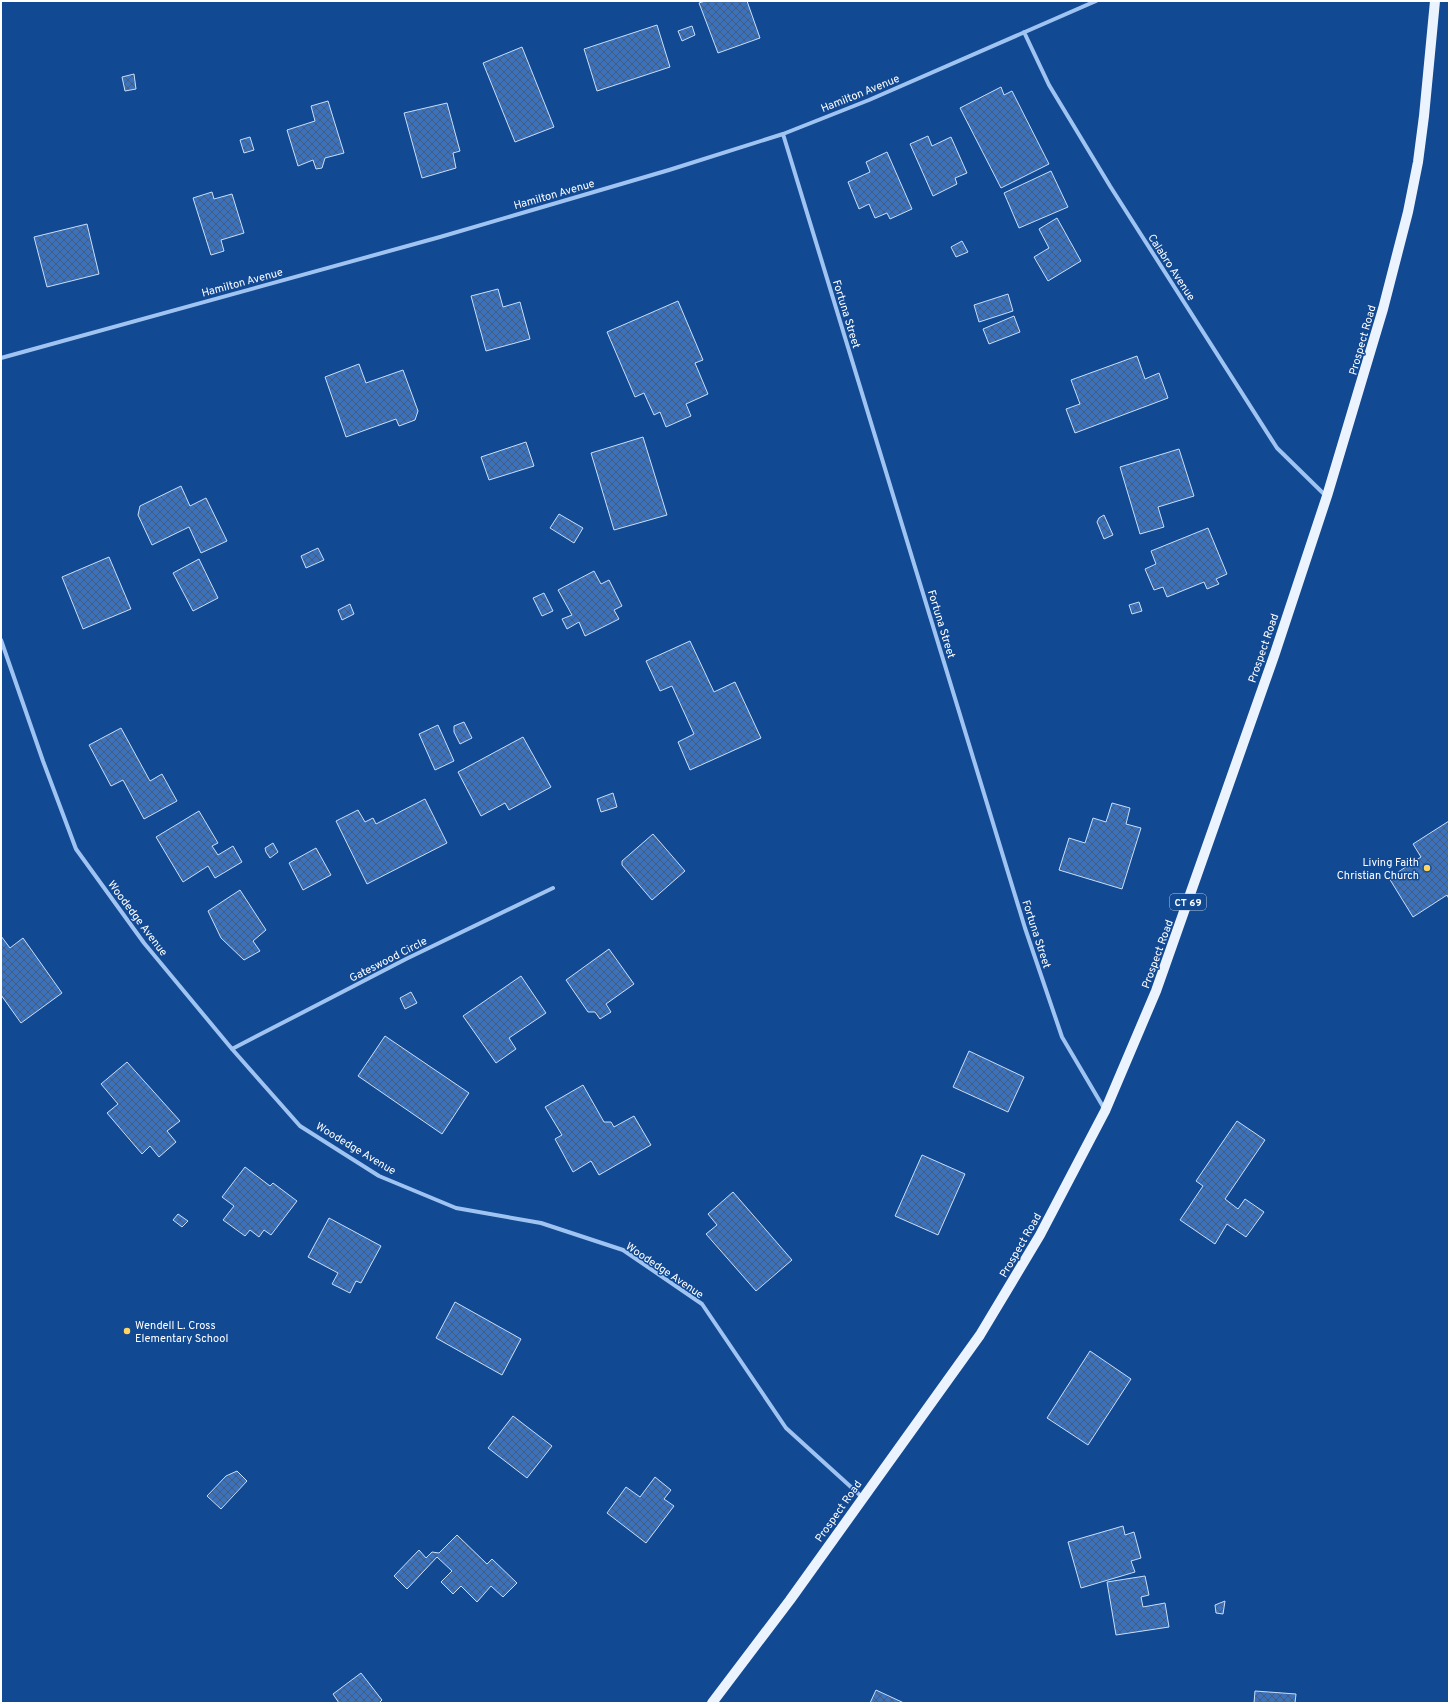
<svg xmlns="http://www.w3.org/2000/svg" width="1450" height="1704" font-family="Overpass,sans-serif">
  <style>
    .building { fill: url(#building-cross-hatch); stroke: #c7dffd }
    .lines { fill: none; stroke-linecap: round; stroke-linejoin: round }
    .minor { stroke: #a0c4f2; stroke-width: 4 }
    .primary { stroke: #ebf3ff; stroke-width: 10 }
    .poi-dot { fill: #ffd461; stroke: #124993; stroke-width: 1.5 }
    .labels { text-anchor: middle; stroke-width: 3; stroke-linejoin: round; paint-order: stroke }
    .shield { fill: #124993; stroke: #b8c8df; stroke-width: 1 }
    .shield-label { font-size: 10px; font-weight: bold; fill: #fff }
    .street-label { font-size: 11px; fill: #fff; stroke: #124993 }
    .poi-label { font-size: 11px; fill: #fff; stroke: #124993; text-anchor: end }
  </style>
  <defs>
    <pattern id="building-cross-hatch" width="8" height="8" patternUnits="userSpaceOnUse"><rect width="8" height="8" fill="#3b72bb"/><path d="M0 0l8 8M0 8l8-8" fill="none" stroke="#445d7e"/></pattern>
  </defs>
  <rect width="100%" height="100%" fill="#124993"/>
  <path class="building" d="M705,1H747L760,38L718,53L699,3Z
    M657,25L670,67L597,91L584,49Z
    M692,26L695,35L682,41L678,31Z
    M522,47L554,127L515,142L483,63Z
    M134,74L136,89L125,91L122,77Z
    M1001,87L1004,95L1012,91L1049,164L1001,188L960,108Z
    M328,101L344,153L325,158L322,168L316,169L313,160L298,166L287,130L315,121L311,106Z
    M447,103L460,151L453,153L456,168L422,178L404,113Z
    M928,136L932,146L951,137L967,173L955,178L957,184L933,196L910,144Z
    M250,137L254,150L244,153L240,140Z
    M887,152L912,209L890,219L887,213L875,218L869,204L859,209L848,182L870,172L866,162Z
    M1051,171L1068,207L1019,228L1004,193Z
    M212,192L214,199L232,194L244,233L221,240L224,251L211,255L193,198Z
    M1057,218L1081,261L1048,281L1034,257L1049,248L1039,229Z
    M87,224L99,274L47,287L34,237Z
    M962,241L968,252L956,257L951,247Z
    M498,289L503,307L520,302L530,339L486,351L471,296Z
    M1008,294L1013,311L979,322L974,305Z
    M678,301L703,360L695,363L708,394L686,404L691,416L666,427L660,412L654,415L644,393L635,397L607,332Z
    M1014,316L1020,332L989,344L983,329Z
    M1137,356L1145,379L1159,373L1168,398L1075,433L1066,409L1080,404L1071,380Z
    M359,364L366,383L403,370L418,411L415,420L399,426L396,419L346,437L325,377Z
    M643,437L667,515L614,530L591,453Z
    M526,442L534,466L489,480L481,457Z
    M1179,449L1194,496L1158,507L1164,527L1140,534L1120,467Z
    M181,486L190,506L206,498L227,541L201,553L189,527L152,545L138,515L140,506Z
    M559,514L583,528L574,543L550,528Z
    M1104,515L1113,535L1104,539L1097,522L1099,518Z
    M1208,528L1227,574L1216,579L1219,584L1207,589L1204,582L1167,597L1163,587L1154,590L1145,569L1156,564L1151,551Z
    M318,548L324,560L306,568L301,556Z
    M109,557L131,609L83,629L62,577Z
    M199,559L218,598L193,611L173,573Z
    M594,571L601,584L609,580L622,606L614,610L619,619L585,636L579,622L567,629L562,619L572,615L558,590Z
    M544,593L553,611L542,616L533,598Z
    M1139,602L1142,611L1132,614L1129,605Z
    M350,604L354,614L342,620L338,610Z
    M690,641L714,692L735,682L761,738L690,770L678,742L694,734L672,686L660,691L646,661Z
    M464,722L472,738L460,744L454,732V726Z
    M438,725L454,761L435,770L419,734Z
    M121,728L150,781L162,774L177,801L144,819L123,780L111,786L89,745Z
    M523,737L551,787L509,810L505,803L481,816L458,772Z
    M613,793L617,807L601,812L597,799Z
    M425,799L447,843L367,884L336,821L358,810L365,822L373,818L376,824Z
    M1112,803L1130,808L1126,824L1141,828L1122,889L1059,870L1069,838L1085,843L1093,818L1106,822Z
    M199,811L218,843L212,846L218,855L233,846L242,862L215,878L208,866L183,882L156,837Z
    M1449,821V899L1447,895L1413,917L1389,878L1421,857L1413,844Z
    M653,834L685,871L652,900L622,865V861Z
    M273,843L278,852L270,858L266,852L265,848Z
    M316,848L331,875L303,890L289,863Z
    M240,890L266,930L253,941L260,951L244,960L221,938L208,911Z
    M1,936L10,948L23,938L62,993L21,1023L1,995Z
    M609,949L634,984L606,1004L611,1012L600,1019L595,1012H588L566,980Z
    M521,976L546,1013L509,1038L516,1049L496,1063L463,1016Z
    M411,992L417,1003L405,1009L400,998Z
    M385,1036L469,1093L442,1134L358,1076Z
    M969,1051L1024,1077L1008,1112L953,1087Z
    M127,1062L180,1121L167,1131L176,1142L159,1157L150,1146L142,1154L107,1113L118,1104L101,1084Z
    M583,1085L604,1122H611L614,1127L634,1116L651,1145L599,1175L591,1161L573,1172L555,1139L562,1135L545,1107Z
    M1237,1121L1265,1140L1225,1199L1238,1209L1245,1199L1264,1212L1246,1237L1227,1224L1215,1244L1180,1220L1203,1186L1196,1181Z
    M922,1155L965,1174L938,1235L895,1216Z
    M245,1167L270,1186L273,1183L297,1201L271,1235L264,1230L259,1237L250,1230L245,1236L223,1220L234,1206L222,1197Z
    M733,1192L792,1260L756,1291L706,1234L717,1225L708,1214Z
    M178,1214L188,1221L182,1227L173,1220Z
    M329,1218L381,1246L361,1283L356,1281L350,1293L332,1284L338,1273L308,1257Z
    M455,1302L521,1339L502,1375L436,1338Z
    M1090,1351L1131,1379L1088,1445L1047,1418Z
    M513,1416L552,1446L527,1478L488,1448Z
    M237,1471L247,1481L221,1509L207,1496L226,1476Z
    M655,1477L671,1490L664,1499L674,1506L646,1543L607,1513L626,1487L640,1497Z
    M1123,1526L1125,1535L1134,1532L1141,1558L1131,1561L1135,1572L1081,1588L1068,1542Z
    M457,1535L487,1564L492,1559L517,1583L503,1597L491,1586L477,1602L461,1586L453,1594L441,1582L452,1571L437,1557L407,1589L394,1576L419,1550L426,1558L432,1552L439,1553Z
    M1145,1576L1149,1595L1141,1597L1143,1607L1165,1603L1169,1627L1116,1635L1107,1582Z
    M1225,1601L1223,1614L1216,1613L1215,1605Z
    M361,1673L382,1700L379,1703H339L333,1694Z
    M876,1690L904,1703H870Z
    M1255,1691L1296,1694L1295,1703H1254Z"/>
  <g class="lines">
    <path class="minor" d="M1024,32L1049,85L1110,186L1277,448L1326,496
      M783,134L1025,928L1062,1037L1105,1110
      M1,358L440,237L669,170L783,134L869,100L1096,1
      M1,640L43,761L76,849L144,943L232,1049L300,1126L379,1176L456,1208L541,1223L623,1250L702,1304L786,1428L862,1497
      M232,1049L406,959L553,888"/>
    <path class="primary" d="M712,1703L790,1600L980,1335L1040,1235L1105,1111L1156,991L1274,656L1327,496L1383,309L1408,212L1418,162L1424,116L1435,1"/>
  </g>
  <g class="poi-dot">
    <circle cx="1427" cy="868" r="4"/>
    <circle cx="127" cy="1331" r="4"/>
  </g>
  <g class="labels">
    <rect class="shield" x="1170" y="894" width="36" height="16" rx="3"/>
    <g class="shield-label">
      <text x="1188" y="906">CT 69</text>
    </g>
    <g class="street-label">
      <text transform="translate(860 93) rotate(-22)" y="4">Hamilton Avenue</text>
      <text transform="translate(554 194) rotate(-16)" y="4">Hamilton Avenue</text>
      <text transform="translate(1172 267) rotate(57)" y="4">Calabro Avenue</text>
      <text transform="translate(242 282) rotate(-15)" y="4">Hamilton Avenue</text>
      <text transform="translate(847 314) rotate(73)" y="4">Fortuna Street</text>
      <text transform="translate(1362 340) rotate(-74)" y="4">Prospect Road</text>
      <text transform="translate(942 624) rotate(73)" y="4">Fortuna Street</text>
      <text transform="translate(1263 648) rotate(-71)" y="4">Prospect Road</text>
      <text transform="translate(138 918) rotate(53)" y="4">Woodedge Avenue</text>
      <text transform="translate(1037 934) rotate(72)" y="4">Fortuna Street</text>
      <text transform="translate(1157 954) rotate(-70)" y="4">Prospect Road</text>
      <text transform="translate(388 959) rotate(-27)" y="4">Gateswood Circle</text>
      <text transform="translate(356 1148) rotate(31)" y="4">Woodedge Avenue</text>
      <text transform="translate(1020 1245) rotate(-60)" y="4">Prospect Road</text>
      <text transform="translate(665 1270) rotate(34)" y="4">Woodedge Avenue</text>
      <text transform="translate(838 1511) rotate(-55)" y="4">Prospect Road</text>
    </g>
    <g class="poi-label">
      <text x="1419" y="866">Living Faith<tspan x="1419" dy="13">Christian Church</tspan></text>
      <text x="135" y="1329" text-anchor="start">Wendell L. Cross<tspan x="135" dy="13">Elementary School</tspan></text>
    </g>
  </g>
  <rect width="1450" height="1704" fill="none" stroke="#ffffff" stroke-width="4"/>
</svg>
